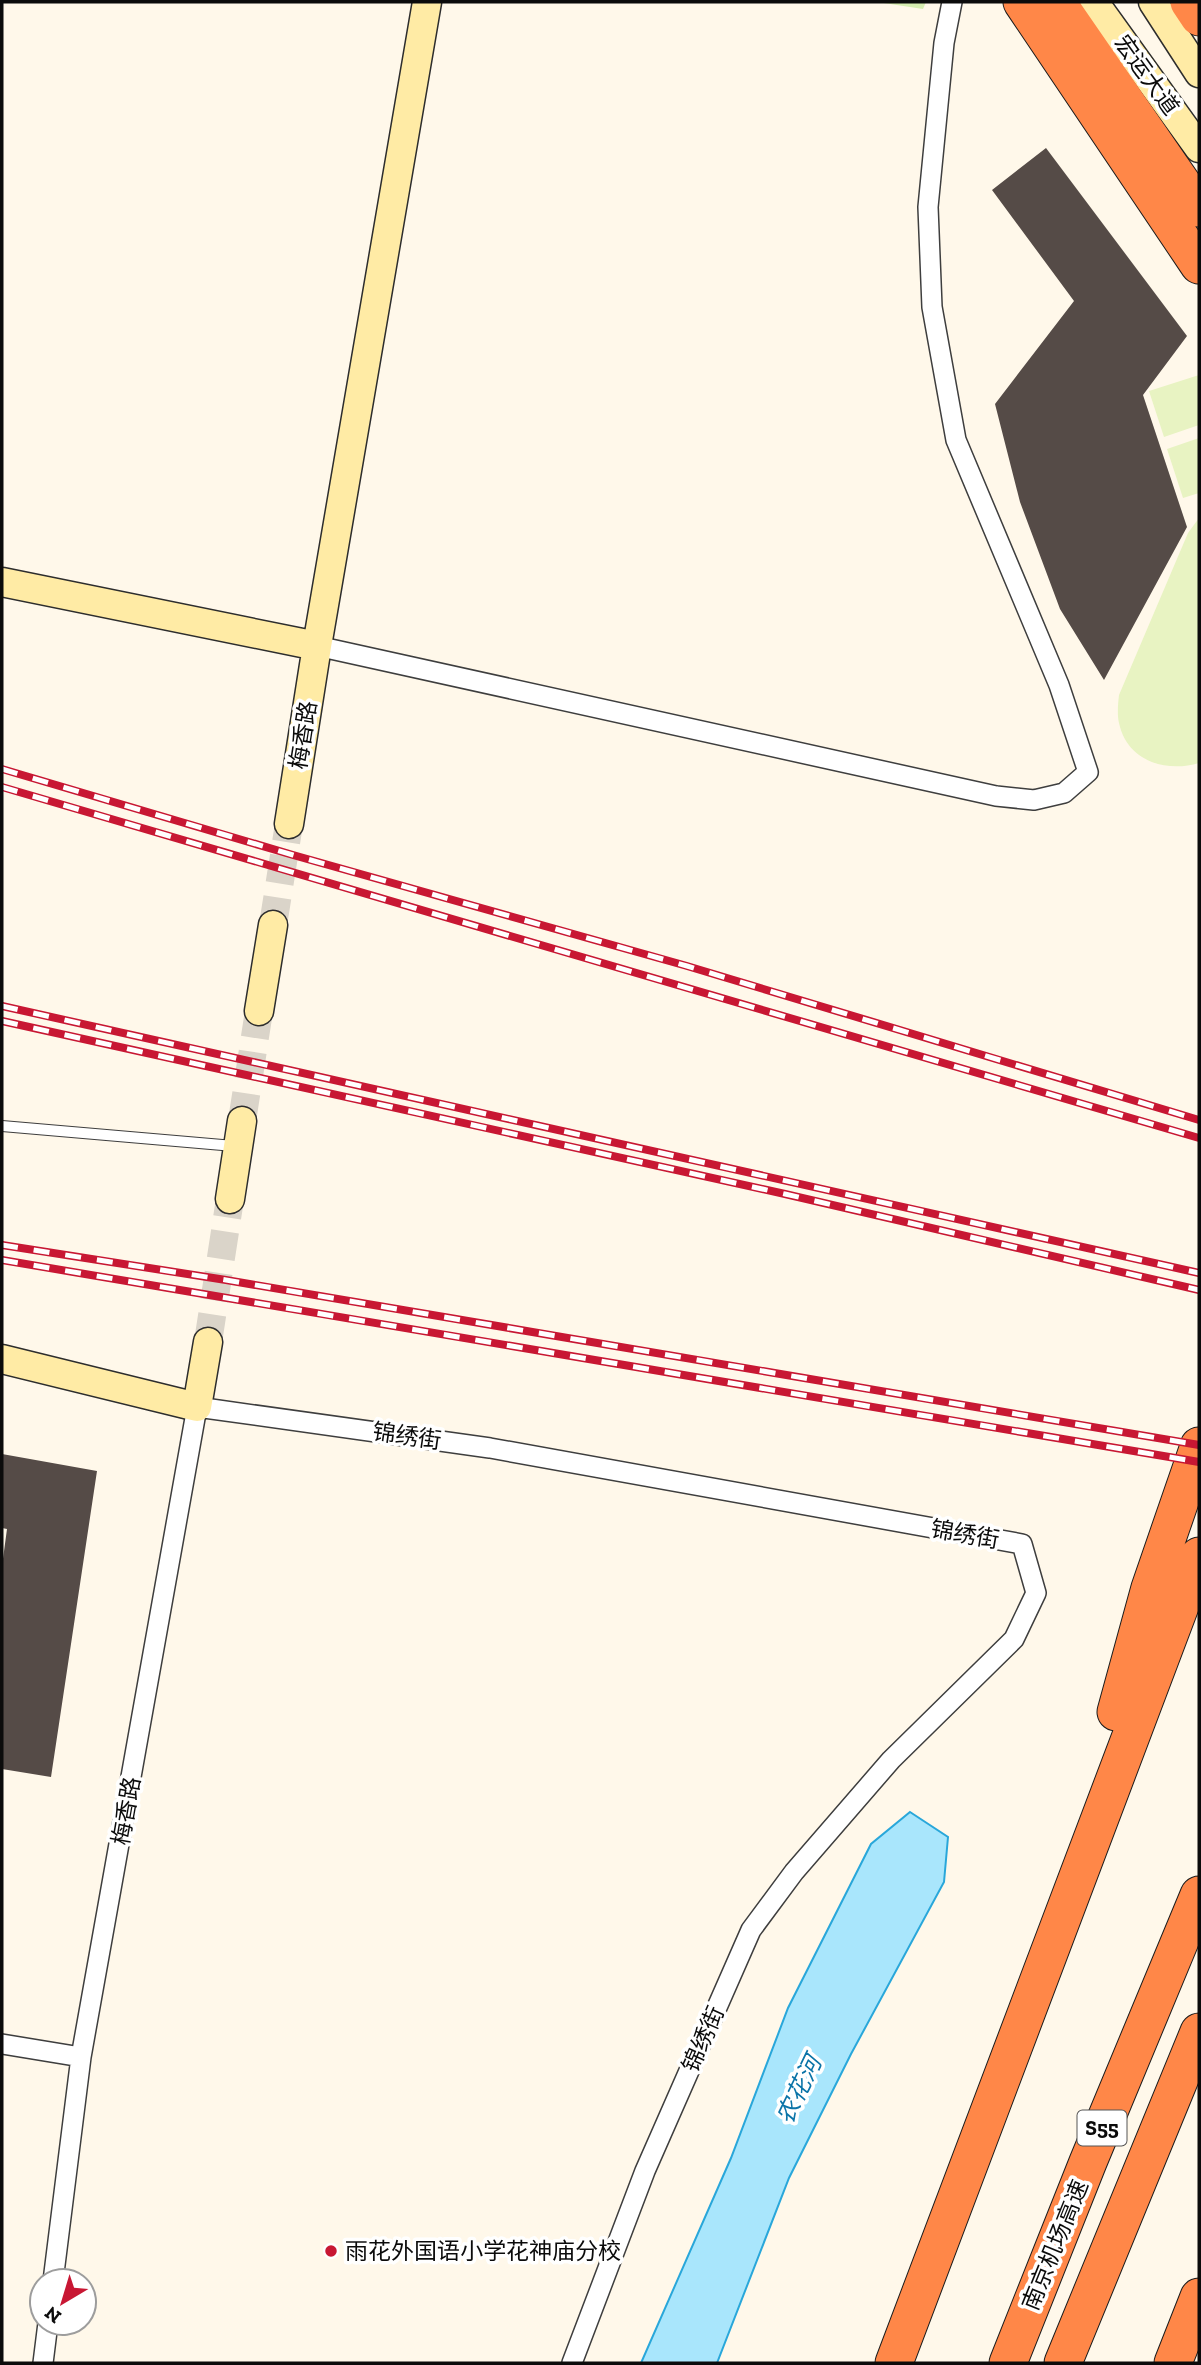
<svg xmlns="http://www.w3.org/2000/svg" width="1201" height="2365" font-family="'Zilla Slab','Noto Sans SC',serif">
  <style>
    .green { fill: #d6edb0 }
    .pitch { fill: #e8f3c2 }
    .water { fill: #a9e6fc; stroke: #29a7da; stroke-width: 2 }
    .building { fill: #554b47 }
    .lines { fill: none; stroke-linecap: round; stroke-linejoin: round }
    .secondary-tunnel { stroke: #dad4c9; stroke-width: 28; stroke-dasharray: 28 14; stroke-linecap: butt }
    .lane-casing { stroke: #3e3e3e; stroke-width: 12 }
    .street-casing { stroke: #3e3e3e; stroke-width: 22 }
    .secondary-casing { stroke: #2d2d2d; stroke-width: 31 }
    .highway-casing { stroke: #1c1c1c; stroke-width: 39 }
    .lane { stroke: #fff; stroke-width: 10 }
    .street { stroke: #fff; stroke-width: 19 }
    .secondary { stroke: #ffeba5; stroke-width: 28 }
    .highway { stroke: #ff8748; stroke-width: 37 }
    .rail-casing { stroke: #c81733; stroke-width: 8 }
    .rail { stroke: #fff; stroke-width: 5; stroke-dasharray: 16; stroke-linecap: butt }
    .poi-dot { fill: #c81733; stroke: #fff; stroke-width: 2.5 }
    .labels { text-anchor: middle; stroke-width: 7; stroke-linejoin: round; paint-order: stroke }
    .shield { fill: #fff; stroke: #545454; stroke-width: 2 }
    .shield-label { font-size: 21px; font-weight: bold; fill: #0b0b0b }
    .street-label { font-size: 23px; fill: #0b0b0b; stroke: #fff }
    .poi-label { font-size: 23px; fill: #0b0b0b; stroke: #fff; text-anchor: start }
    .water-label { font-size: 24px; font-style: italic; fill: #0a74a8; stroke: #fff }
  </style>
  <rect width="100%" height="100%" fill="#fff8ea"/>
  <path class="green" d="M877,2H926L923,9Z"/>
  <path class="pitch" d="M1199,375V425L1164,437L1149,391Z
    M1199,438V493L1183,498L1167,449Z
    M1199,518V763C1166,773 1127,761 1119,723C1117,714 1118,704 1119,695L1188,533Z"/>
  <path class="water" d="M910,1812L948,1837L944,1882L851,2054L789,2178L717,2363H641L731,2158L788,2008L871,1844Z"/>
  <path class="building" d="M1046,148L1187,336L1143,395L1187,527L1104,680L1060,609L1020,502L995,404L1074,301L992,190Z
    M2,1454L97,1471L51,1777L2,1769V1566L7,1529L2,1528Z"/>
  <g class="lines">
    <path class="secondary-tunnel" d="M273,925L289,824
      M242,1121L259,1011
      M208,1342L230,1199"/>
    <g class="lane-casing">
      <path id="lane" d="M2,1126L234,1146"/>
    </g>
    <g class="street-casing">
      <path id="street" d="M317,646L996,796L1034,800L1064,793L1088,772L1059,685L956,440L932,307L928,207L944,43L952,2
        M2,2044L81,2057
        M53,2281L81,2057L197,1407L490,1448L1022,1544L1036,1593L1014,1639L891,1760L794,1872L751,1930L645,2171L572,2363
        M43,2363L48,2323"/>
    </g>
    <g class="secondary-casing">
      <path id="secondary" d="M1094,2L1199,148
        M1153,2L1199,73
        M2,582L317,646
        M289,824L317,646L427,2
        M259,1011L273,925
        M230,1199L242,1121
        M2,1359L197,1407L208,1342"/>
    </g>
    <g class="highway-casing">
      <path id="highway" d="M1022,2L1199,265
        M1057,2L1199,208
        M1189,2L1199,17
        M1116,1712L1150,1588L1199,1446
        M894,2363L1199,1556
        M1008,2363L1088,2162L1199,1895
        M1063,2363L1199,2032
        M1173,2363L1199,2297"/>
    </g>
    <use href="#lane" class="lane"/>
    <use href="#street" class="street"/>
    <use href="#secondary" class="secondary"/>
    <use href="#highway" class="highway"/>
    <g class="rail-casing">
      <path id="rail" d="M2,769L293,855L687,966L1199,1120
        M2,787L1199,1138
        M2,1006L1199,1273
        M2,1021L785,1194L1199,1290
        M2,1245L226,1280L1199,1445
        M2,1260L1199,1462"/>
    </g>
    <use href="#rail" class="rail"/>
  </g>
  <circle class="poi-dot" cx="331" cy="2251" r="7"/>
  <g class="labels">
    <rect class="shield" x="1077.5" y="2110.5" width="49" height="35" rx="5"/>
    <g class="shield-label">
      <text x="1102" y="2135">S55</text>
    </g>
    <g class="street-label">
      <text transform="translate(1147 75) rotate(54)" y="8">宏运大道</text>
      <text transform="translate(303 735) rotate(-81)" y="8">梅香路</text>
      <text transform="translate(407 1436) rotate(8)" y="8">锦绣街</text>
      <text transform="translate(965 1534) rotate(10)" y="8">锦绣街</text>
      <text transform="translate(126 1811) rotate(-80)" y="8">梅香路</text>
      <text transform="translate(703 2039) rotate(-66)" y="8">锦绣街</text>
      <text transform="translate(1055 2245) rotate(-68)" y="8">南京机场高速</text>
    </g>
    <g class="poi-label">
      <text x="345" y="2259">雨花外国语小学花神庙分校</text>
    </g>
    <g class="water-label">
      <text transform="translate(799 2090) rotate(-64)" y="8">农花河</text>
    </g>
  </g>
  <rect width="1201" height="2365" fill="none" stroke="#0b0b0b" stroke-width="7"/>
  <g transform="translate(63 2302) rotate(218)"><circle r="33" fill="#ffffff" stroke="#9d9d9d" stroke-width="2"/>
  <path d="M0-5L12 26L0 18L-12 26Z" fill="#c81733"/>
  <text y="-10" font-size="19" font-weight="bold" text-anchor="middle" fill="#0b0b0b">N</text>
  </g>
</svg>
